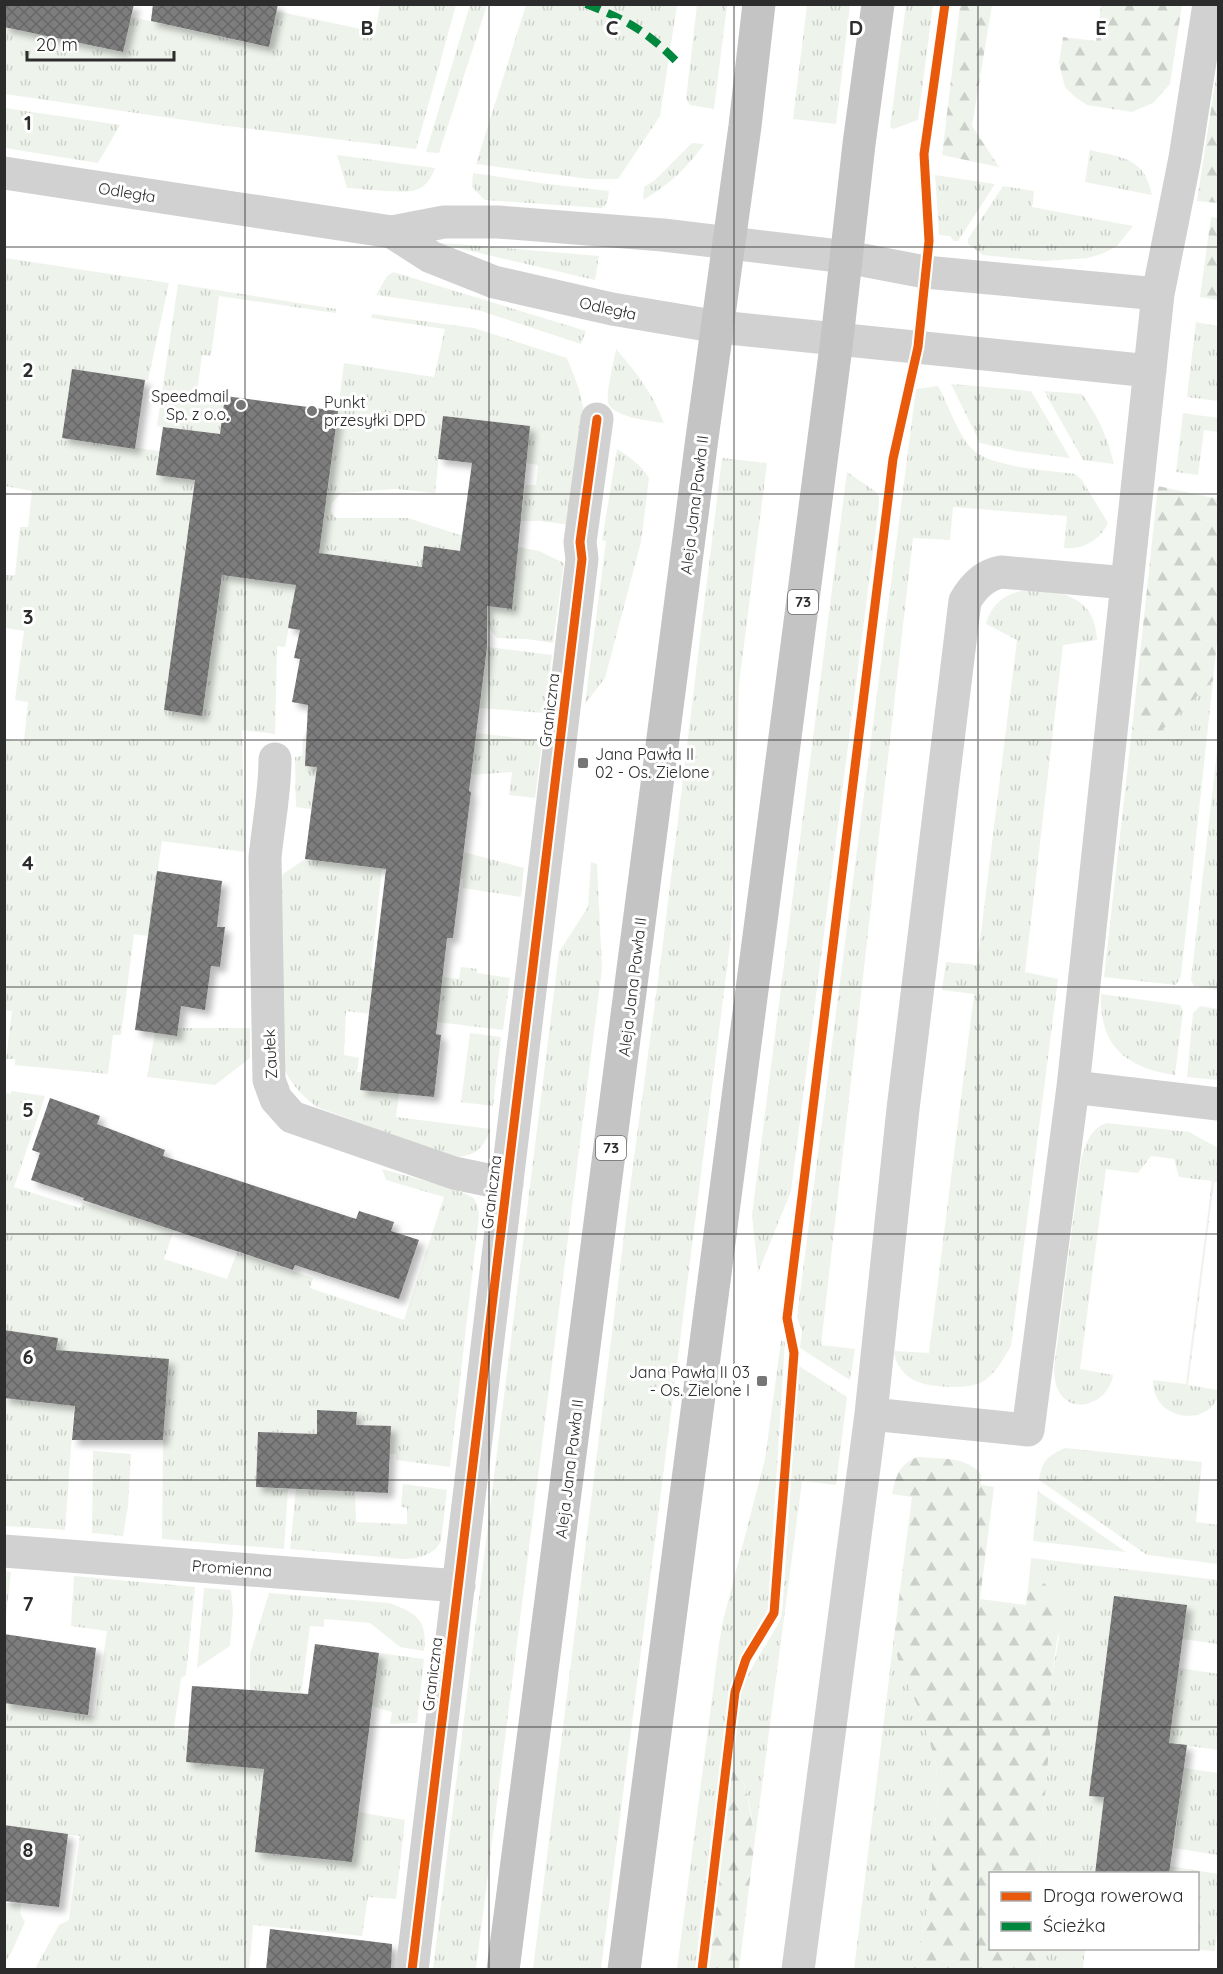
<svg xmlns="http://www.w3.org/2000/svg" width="1223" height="1974" font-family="Quicksand,sans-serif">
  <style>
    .grass { fill: url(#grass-tufts) }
    .forest { fill: url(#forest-firs) }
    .building { fill: url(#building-cross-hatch); filter: url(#shadow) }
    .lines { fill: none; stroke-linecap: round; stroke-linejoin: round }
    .minor { stroke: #d1d1d1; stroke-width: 33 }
    .major { stroke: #c4c4c4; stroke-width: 33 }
    .quiet { stroke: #00873e; stroke-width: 8; stroke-dasharray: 15 8; stroke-linecap: butt }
    .cycleway-casing { stroke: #fff; stroke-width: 13 }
    .cycleway { stroke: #e8590c; stroke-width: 9 }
    .grid { fill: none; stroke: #2c2c2c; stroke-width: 1.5; stroke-opacity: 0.55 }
    .poi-dot { fill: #767676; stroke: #fff; stroke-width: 2 }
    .labels { text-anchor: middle; stroke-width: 6; stroke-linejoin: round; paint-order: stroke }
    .shield { fill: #fff; stroke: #6b6b6b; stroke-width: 1.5 }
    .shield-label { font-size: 15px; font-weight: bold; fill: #2c2c2c }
    .street-label { font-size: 16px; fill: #2c2c2c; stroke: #fff }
    .poi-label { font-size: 16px; fill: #2c2c2c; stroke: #fff; text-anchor: end }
    .grid-label { font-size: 20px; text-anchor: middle; font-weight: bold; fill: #2c2c2c; stroke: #fff; stroke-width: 6; stroke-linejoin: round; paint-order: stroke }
  </style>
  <defs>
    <pattern id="grass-tufts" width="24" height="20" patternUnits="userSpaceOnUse" patternTransform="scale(1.5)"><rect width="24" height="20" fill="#eef3eb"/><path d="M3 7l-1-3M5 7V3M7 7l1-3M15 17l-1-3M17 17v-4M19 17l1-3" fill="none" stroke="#ccd0ca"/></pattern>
    <pattern id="forest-firs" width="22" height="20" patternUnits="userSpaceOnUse" patternTransform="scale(1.5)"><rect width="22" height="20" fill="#eef3eb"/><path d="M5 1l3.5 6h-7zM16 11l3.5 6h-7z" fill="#ccd0ca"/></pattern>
    <pattern id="building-cross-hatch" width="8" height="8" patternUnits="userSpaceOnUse" patternTransform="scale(1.5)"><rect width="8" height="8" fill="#7d7d7d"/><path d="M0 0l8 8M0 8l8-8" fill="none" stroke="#676767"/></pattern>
    <filter id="shadow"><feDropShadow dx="5.5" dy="5.5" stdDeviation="3" flood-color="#0004"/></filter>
  </defs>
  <rect width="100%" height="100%" fill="#fff"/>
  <path class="grass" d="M4,5L25,31L122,52L131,17L269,47L276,11L375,32L380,5H456L416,149L219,125L5,94Z
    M470,5H487L439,153L426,152Z
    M526,5H677L660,116L618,179H589L476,164Z
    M697,5H727L714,109L690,105L686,99Z
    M807,5H850L836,124L793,119Z
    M906,5H933L918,120L893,129L890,127Z
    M4,108H5L120,125L98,163L5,148Z
    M692,143L704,144C687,168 669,185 643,200L644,187L655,180Z
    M1090,150C1123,158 1144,157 1152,195L1085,182Z
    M337,155L435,168C425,195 410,192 385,191C372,190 359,189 347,188Z
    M473,173L548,184L609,191C608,197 608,205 601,208L485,200L472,187Z
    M935,175L995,184L958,241H954L950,236L939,235Z
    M1003,186L1034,191L1032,207L1133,226L1117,246L1104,253L1088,258L1044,261L983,255L968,244V239Z
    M436,243L457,244L599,256L595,280Z
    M5,258L169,283L148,380L72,369L62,438L159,451L156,474L186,430L157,426L178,284L336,309V313L219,296L211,356L202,355L197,392L225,396L214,482L327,497L344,363L434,377L445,329L371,318L372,314L474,328L567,358L579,389L584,411L570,525L541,521H521L525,485H536L538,465L526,463L443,417L435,493L396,489L341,493L332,503L331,512L336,518H408L463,536L539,551L564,563L553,643L526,639L497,638L487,626L412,725L526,739L542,743L535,798L509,795L512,772L467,775L360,816L296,807L295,757L302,756L303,738L319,707L357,713L292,611L285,647L277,646L275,734L242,730L245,852L162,841L148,936L134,934L121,1035H113L108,1074L15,1065V1059H6L12,1011L4,1010L5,739L24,741L28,702L15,700L24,631L5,628V575H15L20,527H28L32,491L5,486Z
    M393,272L586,331L581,344L478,310L376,295L387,276Z
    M1218,320V401L1187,397L1196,322L1217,326Z
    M616,349C637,373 653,394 664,423C650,421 611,417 608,402C606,392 614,361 616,349Z
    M951,384L1031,391L1070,458L1016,451L980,443Z
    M938,386C948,404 958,434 971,448C990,468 1048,470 1075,474L1082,480L1108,523C1100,540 1083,550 1064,548L1067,516L953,507L950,540L913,538L821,1345L855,1349L850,1380L800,1348L802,1331L797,1317L916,389Z
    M1044,391L1082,394C1099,418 1107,436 1114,464L1083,460Z
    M1183,413L1218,418V432L1204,430L1198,475L1176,472Z
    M617,449C630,457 641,465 649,478L641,542L605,678L585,704L606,541L602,540Z
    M722,458L767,463L739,684L731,936L601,1969H533L629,1195L662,951Z
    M847,472L876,492L879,497V504L791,1191L758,1273L752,1215Z
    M1032,589C1069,593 1095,599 1097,640L1063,645L1025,972L1058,979L1011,1346C1003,1359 996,1374 982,1382C969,1390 923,1388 910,1378C901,1371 895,1362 894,1351L929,1353L974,994L942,990L946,962L977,965L1017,640L986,624C993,600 1008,592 1032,589Z
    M487,647L552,655L545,713L479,708Z
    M1213,681L1181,976L1176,985L1104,977L1132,729L1138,732L1161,731Z
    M1218,742V990L1194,986L1191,980Z
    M354,839L463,852L524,868L521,897L463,888V879L382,869L371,969L459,979L461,967L477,969V973L510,978L503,1030L346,1011L344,1055L359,1058L357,1072H362L399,1094L396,1117L491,1129C482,1150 475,1157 451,1157L317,1107C302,1096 291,1084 283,1067L280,884L283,874L305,859L351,865Z
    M591,862L597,864L602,968L476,1969H433L559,952L588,907Z
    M1101,994L1180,1005L1183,1011L1175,1075C1126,1068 1099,1046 1101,994Z
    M1200,1006L1218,1009V1080L1187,1077L1193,1013Z
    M178,1028H250V1058L215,1085L147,1077L155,1033L177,1036Z
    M470,1033L501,1037L493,1106L461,1102Z
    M11,1091L45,1096L14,1187L80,1208L83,1202L115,1213L117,1207L181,1209L164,1259L227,1279L237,1252L313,1278L310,1288L404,1320L444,1197L386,1180L382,1169C398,1174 464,1189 473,1198C477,1202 478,1209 479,1215L450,1467L396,1460V1454H390L391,1426L356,1425L357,1412L318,1410L317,1434L258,1432L256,1487L288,1489L284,1549L162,1539L163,1440L169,1360L75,1394L65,1530L5,1526V1398L49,1403L58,1338L5,1330V1093L11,1094Z
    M1106,1123L1189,1132L1218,1148V1182H1214L1188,1385L1218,1390C1219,1425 1153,1427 1153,1380L1186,1384L1212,1181L1179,1177L1174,1159L1151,1156L1138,1173L1106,1169L1080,1369L1113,1375C1110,1400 1075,1418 1059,1392C1055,1385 1055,1377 1054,1369L1081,1160C1086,1144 1089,1130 1106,1123Z
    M781,1341H785L768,1609L743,1653L729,1690L695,1969H677L719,1644L723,1621L765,1459Z
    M799,1366L847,1397L836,1485L802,1481L755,1839C751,1813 749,1785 733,1764C735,1744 736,1707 742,1689C752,1662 771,1641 782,1615Z
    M1065,1448L1202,1462L1196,1522L1218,1525V1564L1147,1555L1039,1480C1042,1461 1047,1456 1065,1448Z
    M93,1451L131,1454L128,1506L123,1536L92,1533Z
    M403,1484L447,1490L441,1541C433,1556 420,1558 404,1559L290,1549L296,1489L355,1491L356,1522L407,1524V1508L401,1507Z
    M1038,1491L1126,1552L1033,1541Z
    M1031,1558L1218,1580V1644L1182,1639L1187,1605L1114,1596L1090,1796L1104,1797L1095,1873H1038L1050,1739L1051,1680L1059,1638L1053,1590L1038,1579L1030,1570Z
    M5,1571L11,1572L5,1625L4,1624Z
    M74,1576L195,1587L186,1675L181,1678L174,1728L188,1730L186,1762L288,1771L256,1852L352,1862L358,1812L405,1820L396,1899L368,1897L362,1936L253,1925L249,1970L35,1969L59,1925L69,1920L80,1836L5,1825V1703L95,1716L107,1631L71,1626Z
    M204,1588L231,1590L233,1611L230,1646L197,1668Z
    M269,1593L389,1603C417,1613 428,1620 424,1651L400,1647L370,1623L324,1619V1627L310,1626L299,1710L247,1735L250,1690V1654Z
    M894,1637L898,1660L922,1717L936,1763L938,1799L932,1845V1881L922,1940L913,1968L854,1970Z
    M379,1653L424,1659L417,1723L390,1724L392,1712L372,1706Z
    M1179,1668L1218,1674V1750L1169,1743Z
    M1167,1761L1185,1763L1184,1768L1218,1773V1855L1174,1848L1179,1806L1161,1804Z
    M1170,1866L1218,1874V1921L1215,1951L1187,1949L1198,1948V1874L1169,1873Z
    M5,1903L21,1904L20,1913L25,1922L11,1953L5,1962Z
    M1038,1949H1085L1083,1969L1037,1970Z"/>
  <path class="forest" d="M960,5H992L972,126L999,167L942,155Z
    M1101,5H1182L1170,84L1153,103L1132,112L1087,105L1075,97L1065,87L1059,63L1063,37L1096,41Z
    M1218,64V203L1197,201Z
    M1211,217L1218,218V300L1200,297Z
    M1158,486L1218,499V631L1213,681L1161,731L1138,732L1132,729Z
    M918,1457C940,1459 966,1456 981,1474V1485L994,1487L980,1599L1026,1605L1030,1570L1038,1579L1053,1590L1062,1607L1051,1680L1050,1739L1038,1873L990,1874V1948L1038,1949L1037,1969H912L922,1940L932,1881V1845L938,1799L936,1763L922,1717L898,1660L894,1637L912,1497L892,1494C896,1476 899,1464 918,1457Z
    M733,1764L740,1774L747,1794L755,1839L739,1969H709Z"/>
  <path class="building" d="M4,4H134L123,52L4,27Z
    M153,4H278L269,47L151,21Z
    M72,369L145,380L135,449L62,438Z
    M225,396L338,411L319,553L422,567L424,546L460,551L472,463L438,459L443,416L530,426L512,609L487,606V647L469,791L471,792L453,938H447L436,1034L441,1035L434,1097L360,1090L386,869L305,859L317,767L305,766L308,705L292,702L300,659L294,658L300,630L288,628L296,585L222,575L202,716L164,710L195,480L156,475L163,427L220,434Z
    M157,871L222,881L217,927H225L220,967L211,966L205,1010L181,1006L177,1036L135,1030Z
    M50,1098L100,1116L97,1124L165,1150L163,1156L356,1219L359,1211L394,1222L391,1231L419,1240L399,1299L295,1265L293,1270L83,1200L84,1198L31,1180L40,1153L32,1150Z
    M4,1330L58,1338L56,1350L169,1359L163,1440H72L75,1406L4,1398Z
    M317,1410L357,1412L356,1425L391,1426L388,1493L256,1487L258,1432L317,1434Z
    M1114,1596L1187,1605L1169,1743L1187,1745L1169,1874H1095L1104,1797L1089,1796Z
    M4,1634L96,1648L88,1715L4,1703Z
    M315,1644L379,1653L352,1862L255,1852L264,1769L186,1762L192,1686L308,1694Z
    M4,1825L68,1834L59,1907L4,1901Z
    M270,1929L392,1944L391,1970H266Z"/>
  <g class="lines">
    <path class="minor" d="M4,173L392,232L444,222H498L663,235L847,257L925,272L1158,294
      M392,232L431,257L494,282L612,309L719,327L1150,371
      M275,759C275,793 268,825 265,858L269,1080L276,1099L292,1117L454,1173L507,1184
      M1073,1087L1158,294L1185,158L1209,4
      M871,1414L903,1109L965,601C973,587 985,575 1001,572L1127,583
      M4,1551L459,1586
      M412,1970L582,559L580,542L597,419
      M798,1970L871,1414L1028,1430L1073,1087L1218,1104"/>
    <path class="major" d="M503,1970L702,438L745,126L759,4
      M624,1970L837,339L859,144L878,4"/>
    <path class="quiet" d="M586,4C629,21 648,32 680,65"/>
    <g class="cycleway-casing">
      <path id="cycleway" d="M412,1970L582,559L580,542L597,419
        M702,1970L735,1692L746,1659L774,1613L794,1353L787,1318L893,459L918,347L929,241L924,154L945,4"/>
    </g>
    <use href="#cycleway" class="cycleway"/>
  </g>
  <path class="grid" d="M245,4V1970M489,4V1970M734,4V1970M978,4V1970M4,247H1218M4,494H1218M4,740H1218M4,987H1218M4,1234H1218M4,1480H1218M4,1727H1218"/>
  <g class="poi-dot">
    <circle cx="241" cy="405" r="6"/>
    <circle cx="312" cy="411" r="6"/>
    <rect x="577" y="757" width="12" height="12" rx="3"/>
    <rect x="756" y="1375" width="12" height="12" rx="3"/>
  </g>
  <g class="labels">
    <g class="shield">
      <rect x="788" y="590" width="30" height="24" rx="4.5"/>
      <rect x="596" y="1136" width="30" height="24" rx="4.5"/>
    </g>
    <g class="shield-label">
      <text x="803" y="607">73</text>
      <text x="611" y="1153">73</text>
    </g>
    <g class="street-label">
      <text transform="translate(127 192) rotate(9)" y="6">Odległa</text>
      <text transform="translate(608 308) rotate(12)" y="6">Odległa</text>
      <text transform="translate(694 505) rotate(-83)" y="6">Aleja Jana Pawła II</text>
      <text transform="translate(549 710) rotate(-83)" y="6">Graniczna</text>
      <text transform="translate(632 987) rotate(-83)" y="6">Aleja Jana Pawła II</text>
      <text transform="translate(270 1054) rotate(-93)" y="6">Zaułek</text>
      <text transform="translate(491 1192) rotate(-83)" y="6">Graniczna</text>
      <text transform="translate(569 1469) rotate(-83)" y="6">Aleja Jana Pawła II</text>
      <text transform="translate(232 1568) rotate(4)" y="6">Promienna</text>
      <text transform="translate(432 1674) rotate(-83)" y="6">Graniczna</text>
    </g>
    <g class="poi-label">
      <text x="229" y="402">Speedmail<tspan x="229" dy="18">Sp. z o.o.</tspan></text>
      <text x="324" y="408" text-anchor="start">Punkt<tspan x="324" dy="18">przesyłki DPD</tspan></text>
      <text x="595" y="760" text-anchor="start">Jana Pawła II<tspan x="595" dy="18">02 - Os. Zielone</tspan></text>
      <text x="750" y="1378">Jana Pawła II 03<tspan x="750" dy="18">- Os. Zielone I</tspan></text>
    </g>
  </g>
  <g class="grid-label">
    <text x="367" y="35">B</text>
    <text x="612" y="35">C</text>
    <text x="856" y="35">D</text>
    <text x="1101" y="35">E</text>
    <text x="28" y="130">1</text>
    <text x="28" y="377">2</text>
    <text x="28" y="624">3</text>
    <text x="28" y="870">4</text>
    <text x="28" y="1117">5</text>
    <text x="28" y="1364">6</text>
    <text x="28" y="1611">7</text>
    <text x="28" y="1857">8</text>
  </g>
  <rect width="1223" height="1974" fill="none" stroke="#2c2c2c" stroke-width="12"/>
  <rect x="989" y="1872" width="210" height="78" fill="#ffffff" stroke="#ababab" stroke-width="1.5"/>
  <rect x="1001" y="1892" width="30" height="9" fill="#e8590c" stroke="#ababab" stroke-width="1.5"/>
  <text x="1043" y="1902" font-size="18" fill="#2c2c2c">Droga rowerowa</text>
  <rect x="1001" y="1922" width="30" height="9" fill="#00873e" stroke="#ababab" stroke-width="1.5"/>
  <text x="1043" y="1932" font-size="18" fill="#2c2c2c">Ścieżka</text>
  <path d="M27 51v9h147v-9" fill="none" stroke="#2c2c2c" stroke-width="3"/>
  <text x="36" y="51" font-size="18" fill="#2c2c2c" stroke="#ffffff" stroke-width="4.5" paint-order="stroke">20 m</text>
</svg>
